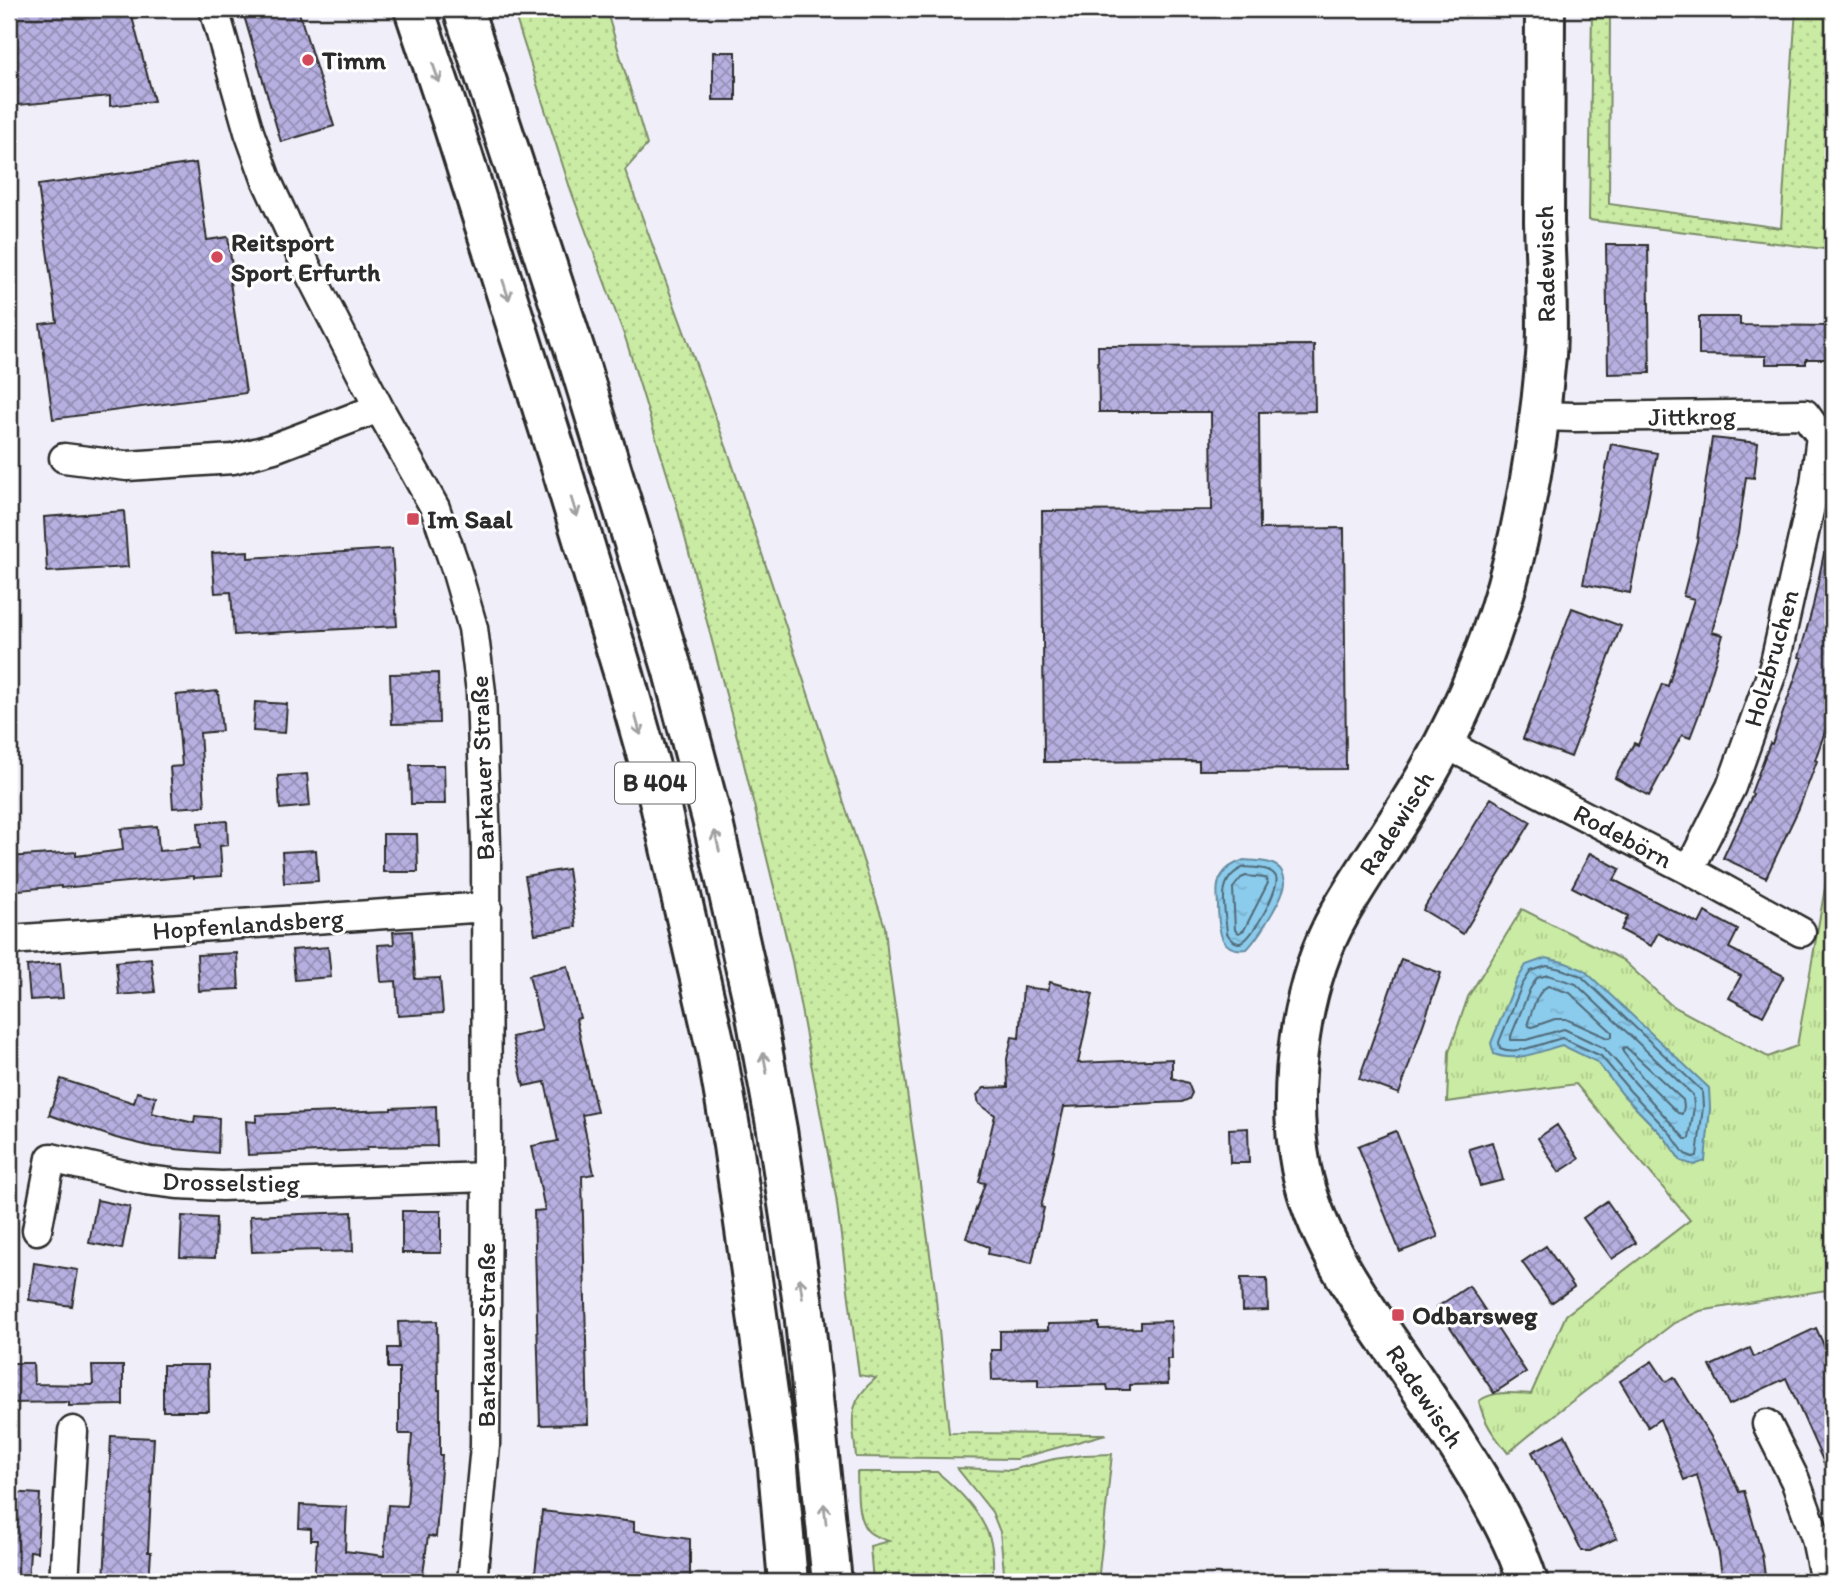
<svg xmlns="http://www.w3.org/2000/svg" width="1842" height="1591" font-family="Itim,sans-serif">
  <style>
    .grass { fill: url(#grass-dots); stroke: #7a8b67; stroke-width: 2 }
    .park { fill: url(#park-tufts); stroke: #7a8b67; stroke-width: 2; fill-rule: evenodd }
    .water { fill: url(#water-ripples); stroke: #658b9f; stroke-width: 2 }
    .lines { fill: none; stroke-linecap: round; stroke-linejoin: round }
    .shore { stroke: #516b78; stroke-width: 2 }
    .stream { stroke: #658b9f; stroke-width: 8 }
    .building { fill: url(#building-cross-hatch); stroke: #2b2b2b; stroke-width: 2 }
    .street-casing { stroke: #2b2b2b; stroke-width: 33 }
    .secondary-casing { stroke: #2b2b2b; stroke-width: 44 }
    .highway-casing { stroke: #2b2b2b; stroke-width: 44 }
    .street { stroke: #fff; stroke-width: 28 }
    .secondary { stroke: #fff; stroke-width: 38 }
    .highway { stroke: #fff; stroke-width: 38 }
    .oneway { stroke: #a0a0a0 }
    .poi-dot { fill: #d1495b; stroke: #fff; stroke-width: 2.5 }
    .labels { text-anchor: middle; stroke-width: 6; stroke-linejoin: round; paint-order: stroke }
    .shield { fill: #fff; stroke: #6b6b6b; stroke-width: 2 }
    .shield-label { font-size: 24px; font-weight: bold; fill: #2b2b2b }
    .poi-label { font-size: 26px; font-weight: bold; fill: #2b2b2b; stroke: #fff; text-anchor: start }
    .street-label { font-size: 26px; fill: #2b2b2b; stroke: #fff }
  </style>
  <defs>
    <pattern id="grass-dots" width="8" height="8" patternUnits="userSpaceOnUse" patternTransform="scale(1.75)"><rect width="8" height="8" fill="#caeba3"/><path d="M2 2h.1M6 6h.1" fill="none" stroke="#aeca8c" stroke-width="1.8" stroke-linecap="round"/></pattern>
    <pattern id="park-tufts" width="24" height="20" patternUnits="userSpaceOnUse" patternTransform="scale(1.75)"><rect width="24" height="20" fill="#caeba3"/><path d="M3 7l-1-3M5 7V3M7 7l1-3M15 17l-1-3M17 17v-4M19 17l1-3" fill="none" stroke="#aeca8c"/></pattern>
    <pattern id="water-ripples" width="26" height="14" patternUnits="userSpaceOnUse" patternTransform="scale(1.75)"><rect width="26" height="14" fill="#8bcbec"/><path d="M2 4q2-2 4 0t4 0M15 11q2-2 4 0t4 0" fill="none" stroke="#78aecb"/></pattern>
    <pattern id="building-cross-hatch" width="8" height="8" patternUnits="userSpaceOnUse" patternTransform="scale(1.75)"><rect width="8" height="8" fill="#b6afe0"/><path d="M0 0l8 8M0 8l8-8" fill="none" stroke="#948fb6"/></pattern>
  </defs>
  <rect width="100%" height="100%" fill="#f0eff9"/>
  <filter id="ink" filterUnits="userSpaceOnUse"><feTurbulence type="fractalNoise" baseFrequency=".0143" numOctaves="2"/><feDisplacementMap in="SourceGraphic" scale="14" xChannelSelector="R" yChannelSelector="G"/><feConvolveMatrix kernelMatrix="1 2 1 2 8 2 1 2 1" color-interpolation-filters="sRGB"/></filter>
  <g filter="url(#ink)">
    <path class="grass" d="M513,9H606L647,145L625,170L730,457L885,927L888,959L935,1289L949,1433L1106,1434L1017,1459L856,1457C853,1421 845,1404 876,1378L859,1375L836,1197L792,961L742,756L676,503L626,340L570,188Z
      M1592,9H1610L1609,204L1781,228L1796,9H1833V250L1589,220Z
      M1112,1454L1098,1582H1005L1000,1532L992,1512L957,1468L1011,1470L1054,1459L1084,1455Z
      M857,1472H937C959,1490 984,1514 991,1543C994,1555 993,1570 993,1582H873L870,1546L889,1541C883,1539 875,1537 869,1532C855,1519 858,1490 857,1472Z"/>
    <path class="park" d="M1833,843V1005L1829,1081L1833,1134V1301L1826,1290L1700,1311L1674,1323L1554,1415L1508,1453C1495,1437 1483,1422 1479,1401C1494,1390 1513,1393 1531,1394L1566,1315L1690,1220L1576,1084L1447,1102L1449,1052L1468,997L1522,909L1623,960L1671,1005L1768,1057L1797,1046ZM1562,1045L1710,1108L1704,1161H1681L1665,1138L1624,1096L1597,1061Z"/>
    <path class="water" d="M1244,860C1255,861 1273,860 1281,870C1283,873 1284,877 1285,881C1286,895 1257,939 1247,949C1218,953 1219,929 1218,908C1218,897 1215,885 1222,875C1227,867 1235,863 1244,860Z
      M1546,958L1563,962L1584,970L1709,1088L1710,1108L1705,1161L1694,1165L1681,1161L1665,1138L1624,1096L1597,1062L1562,1045C1541,1051 1516,1063 1494,1054L1491,1043L1516,982L1526,965Z"/>
    <g class="lines">
      <path class="shore" d="M1245,867C1255,868 1271,867 1276,877C1281,887 1250,944 1239,943C1234,943 1229,937 1227,933C1225,907 1215,878 1245,867Z
        M1246,876L1265,878L1268,883L1244,930L1239,933L1235,930L1233,888L1241,878Z
        M1547,966L1561,969L1581,976L1702,1091L1703,1107L1697,1156L1693,1157L1685,1154L1670,1133L1630,1091L1601,1056L1562,1038C1545,1042 1517,1056 1500,1048L1499,1042L1522,985L1531,971Z
        M1548,975L1576,984L1693,1095L1694,1107L1689,1139H1685L1604,1048L1564,1029L1526,1040H1511V1036L1530,989L1537,978Z
        M1548,986L1570,993L1612,1032V1037L1608,1038L1566,1019H1555L1532,1027L1529,1026L1528,1022C1533,1010 1536,992 1548,986Z
        M1626,1047L1683,1100L1684,1107L1682,1114L1678,1113L1644,1079L1623,1052V1048Z"/>
      <path class="stream" d="M1833,1005L1829,1081L1833,1134"/>
    </g>
    <path class="building" d="M9,9H130L154,101L110,106V96L9,106Z
      M242,9H298L334,126L281,142Z
      M713,52H736V100H713Z
      M196,163L207,240L228,237L233,274L229,275L246,393L53,419L40,324L57,322L38,185Z
      M1606,245H1648L1650,373L1608,374Z
      M1699,317H1740V325L1833,326V359H1806V364H1766V356L1699,355Z
      M1314,345L1315,411L1259,412L1260,529L1344,528L1346,769L1199,770V761L1044,762L1042,511L1212,510L1211,412H1099L1098,346Z
      M1712,438L1758,443L1754,478L1746,477L1738,534L1712,632L1723,635L1701,709L1690,738L1682,735L1649,796L1615,778L1634,743L1638,745L1662,684L1668,686L1694,599L1683,596L1697,541Z
      M1611,444L1657,453L1630,593L1583,584Z
      M124,511L128,567L47,572L44,517Z
      M392,549L397,626L234,635L231,592L215,593L212,553L248,551V558Z
      M1824,553L1833,554V709L1815,760L1817,761L1799,808L1766,878L1723,858L1753,794L1751,793L1770,743L1772,744L1802,658L1799,657L1813,606Z
      M1572,608L1621,626L1571,757L1523,739Z
      M438,673L439,723L392,724L390,674Z
      M218,691L222,731L200,733L205,806L173,808L170,767L182,766L176,695Z
      M255,702L287,704L285,733L253,731Z
      M410,765H444L445,804H411Z
      M307,774L310,806L280,809L278,776Z
      M1491,798L1531,822L1463,934L1423,910Z
      M227,821L228,845L220,846L222,876L194,878V876L61,888V886L9,891V857L76,852V856L123,850L121,829L157,826L159,851L200,848L198,823Z
      M383,834H417L418,872H383Z
      M316,850L318,881L284,883L282,852Z
      M1590,853L1620,869L1614,880L1699,924L1705,912L1738,930L1729,948L1784,976L1763,1016L1729,998L1741,976L1658,933L1651,946L1621,930L1628,916L1572,887Z
      M568,869L576,927L535,934L525,876Z
      M412,931L415,979L440,978L443,1013L398,1016L396,981L381,982L378,945L394,944L393,932Z
      M328,947L331,977L295,980L292,950Z
      M237,953L239,989L199,991L197,955Z
      M151,958L155,992L119,995L116,962Z
      M1401,959L1441,973L1399,1094L1359,1079Z
      M60,963L63,998L30,1000L27,966Z
      M568,966L580,1018L576,1019L597,1112L582,1115L594,1174L582,1176L588,1424L540,1425L534,1211L545,1210L532,1146L558,1141L545,1082L524,1086L512,1037L542,1030L529,975Z
      M1050,982L1093,994L1078,1063L1172,1059V1078L1188,1083L1192,1093L1189,1099L1182,1102L1064,1107L1041,1207L1044,1208L1032,1263L988,1254L989,1247L966,1238L985,1183L979,1182L995,1115L979,1104L977,1095L984,1088L1008,1087L1007,1059L1012,1037L1019,1038L1023,987L1048,990Z
      M61,1079L134,1103L137,1092L156,1097L152,1113L194,1123L195,1116L219,1118L218,1153L153,1147L116,1138L49,1115Z
      M436,1106L437,1146L367,1147V1150L248,1155L246,1121L256,1122V1115L391,1110V1108Z
      M1557,1125L1579,1159L1559,1172L1538,1138Z
      M1248,1128L1249,1163H1230L1229,1129Z
      M1396,1131L1438,1237L1400,1252L1358,1146Z
      M1492,1142L1503,1180L1480,1186L1469,1149Z
      M97,1200L130,1207L122,1249L89,1243Z
      M1607,1201L1636,1243L1612,1259L1583,1218Z
      M402,1211H441V1253H402Z
      M352,1212L353,1251L320,1252V1250L252,1252L250,1216Z
      M182,1216L216,1218L215,1258L180,1257Z
      M1546,1246L1574,1287L1551,1303L1522,1262Z
      M34,1263L78,1270L72,1306L29,1300Z
      M1241,1278H1267L1268,1310L1242,1311Z
      M1469,1286L1526,1372L1494,1393L1437,1307Z
      M437,1321L438,1390H440V1455H442L436,1537L428,1536L422,1582H314L317,1540H311V1529L299,1528L300,1505L347,1507L345,1551L384,1556L388,1505L407,1506L412,1434H399V1368H388V1348H399L398,1322Z
      M1171,1321L1172,1359H1167L1168,1384L1130,1385V1390H1108L1107,1385L1038,1387V1379L992,1380L991,1350H1000V1331L1048,1330V1324L1099,1323V1329L1141,1328V1322Z
      M1816,1328L1833,1365V1483L1786,1378L1729,1405L1710,1366L1750,1348L1754,1357Z
      M1652,1361L1666,1382L1674,1377L1726,1461L1739,1492L1744,1491L1762,1554L1766,1582H1723L1719,1554L1697,1475L1684,1480L1660,1419L1648,1427L1620,1381Z
      M9,1363H33L34,1384L93,1385L92,1366H123V1405L69,1406V1402L9,1403Z
      M163,1365H208L209,1411H163Z
      M1565,1435L1617,1538L1590,1551H1582L1532,1452Z
      M111,1436L154,1438L148,1552H151L149,1582H104Z
      M9,1492L40,1494L37,1552L30,1551L28,1582H9Z
      M542,1511L634,1522V1531L690,1539V1582H534Z"/>
    <g class="lines">
      <g class="street-casing">
        <path id="street" d="M214,9L249,132L266,179L308,270L379,408L435,508L456,569L473,628L481,692L486,846L487,1177L485,1446L472,1582
          M1540,416L1574,417L1805,414L1821,436L1833,435
          M64,458L127,466L233,459L274,448L379,408
          M1444,743L1689,870L1801,932
          M1689,870L1731,787L1774,667L1815,484L1821,436
          M9,940L487,907
          M37,1230L51,1158L146,1180L179,1184L222,1186L487,1177
          M1767,1424L1795,1480L1816,1538L1825,1582
          M64,1582L73,1431"/>
      </g>
      <g class="secondary-casing">
        <path id="secondary" d="M1528,1582C1516,1544 1497,1510 1477,1476C1450,1432 1422,1390 1393,1348C1355,1293 1315,1236 1301,1168C1286,1089 1300,983 1340,913C1368,864 1402,819 1430,769C1467,704 1496,631 1514,557C1530,491 1540,424 1546,356C1549,312 1545,265 1544,221C1544,150 1545,79 1545,9"/>
      </g>
      <g class="highway-casing">
        <path id="highway" d="M414,9L454,128L561,467L624,675L657,791L717,1053L733,1145L777,1456L788,1582
          M463,9L579,363L672,668L713,823L755,1010L777,1130L804,1311L832,1582"/>
      </g>
      <use href="#street" class="street"/>
      <use href="#secondary" class="secondary"/>
      <use href="#highway" class="highway"/>
    </g>
    <defs><path id="oneway-shaft" d="M-6 0H5M1.5-3L5.5 0L1.5 3" fill="none" stroke-width="1.6" stroke-linecap="round" stroke-linejoin="round" transform="scale(1.75)"/></defs>
    <g class="oneway">
      <use href="#oneway-shaft" transform="translate(436 73) rotate(71)"/>
      <use href="#oneway-shaft" transform="translate(506 290) rotate(72)"/>
      <use href="#oneway-shaft" transform="translate(574 507) rotate(73)"/>
      <use href="#oneway-shaft" transform="translate(638 725) rotate(74)"/>
      <use href="#oneway-shaft" transform="translate(717 841) rotate(-103)"/>
      <use href="#oneway-shaft" transform="translate(765 1063) rotate(-100)"/>
      <use href="#oneway-shaft" transform="translate(801 1288) rotate(-98)"/>
      <use href="#oneway-shaft" transform="translate(825 1514) rotate(-96)"/>
    </g>
  </g>
  <g class="poi-dot">
    <circle cx="308" cy="60" r="7"/>
    <circle cx="217" cy="257" r="7"/>
    <rect x="406" y="512" width="14" height="14" rx="3.5"/>
    <rect x="1391" y="1308" width="14" height="14" rx="3.5"/>
  </g>
  <g class="labels">
    <rect class="shield" x="615" y="762.5" width="80" height="41" rx="5"/>
    <g class="shield-label">
      <text x="655" y="791">B 404</text>
    </g>
    <g class="poi-label">
      <text x="322" y="69">Timm</text>
      <text x="231" y="251">Reitsport<tspan x="231" dy="30">Sport Erfurth</tspan></text>
      <text x="427" y="528">Im Saal</text>
      <text x="1412" y="1324">Odbarsweg</text>
    </g>
    <g class="street-label">
      <text transform="translate(1545 264) rotate(-91)" y="9">Radewisch</text>
      <text transform="translate(1692 416) rotate(-1)" y="9">Jittkrog</text>
      <text transform="translate(1771 658) rotate(-74)" y="9">Holzbruchen</text>
      <text transform="translate(482 768) rotate(-92)" y="9">Barkauer Straße</text>
      <text transform="translate(1396 823) rotate(-58)" y="9">Radewisch</text>
      <text transform="translate(1623 836) rotate(28)" y="9">Rodebörn</text>
      <text transform="translate(248 924) rotate(-4)" y="9">Hopfenlandsberg</text>
      <text transform="translate(231 1182) rotate(1)" y="9">Drosselstieg</text>
      <text transform="translate(486 1335) rotate(-90)" y="9">Barkauer Straße</text>
      <text transform="translate(1425 1396) rotate(56)" y="9">Radewisch</text>
    </g>
  </g>
  <rect width="1842" height="1591" fill="none" stroke="#fff" stroke-width="35"/>
  <rect x="18" y="18" width="1807" height="1556" fill="none" stroke="#2b2b2b" stroke-width="2.5" filter="url(#ink)"/>
</svg>
